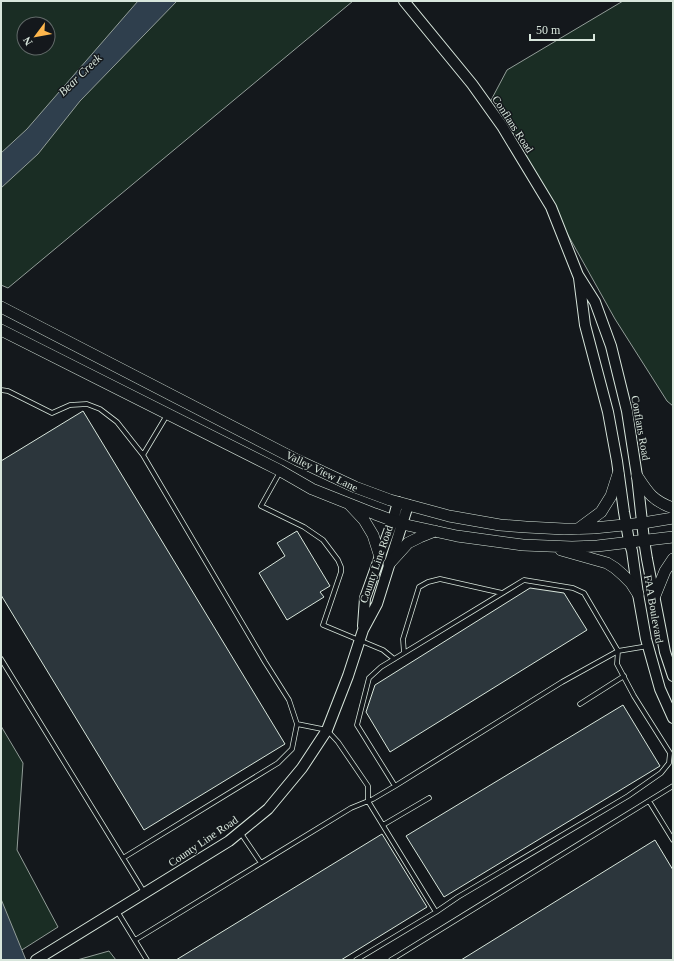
<svg xmlns="http://www.w3.org/2000/svg" width="674" height="961" font-family="Georgia,serif">
  <style>
    .green { fill: #1a2d24; stroke: #939e99; fill-rule: evenodd }
    .water { fill: #2f3f4d; stroke: #939e99 }
    .building { fill: #2c363c; stroke: #d8e6dc }
    .lines { fill: none; stroke-linecap: round; stroke-linejoin: round }
    .service-casing { stroke: #d8e6dc; stroke-width: 5.5 }
    .tertiary-casing { stroke: #d8e6dc; stroke-width: 12 }
    .secondary-casing { stroke: #d8e6dc; stroke-width: 12 }
    .service { stroke: #14181c; stroke-width: 4 }
    .tertiary { stroke: #14181c; stroke-width: 10 }
    .secondary { stroke: #14181c; stroke-width: 11 }
    .labels { text-anchor: middle; stroke-width: 3; stroke-linejoin: round; paint-order: stroke }
    .street-label { font-size: 11px; fill: #d8e6dc; stroke: #14181c }
    .water-label { font-size: 12px; font-style: italic; fill: #d8e6dc; stroke: #14181c }
  </style>
  <rect width="100%" height="100%" fill="#14181c"/>
  <path class="green" d="M1,1H353L8,288L1,285ZM24,24H48V48H24Z
    M623,1H673V406L667,401L615,319L554,210L489,104L507,70Z
    M1,726L23,763L17,850L58,927L6,960H1Z
    M109,951L116,960H77Z"/>
  <path class="water" d="M138,1H177L80,101L38,154L1,188V153L27,129Z
    M1,899L26,960H1Z"/>
  <path class="building" d="M83,411L285,744L144,830L1,595V461Z
    M297,531L330,586L320,592L324,597L287,620L259,573L285,556L277,543Z
    M530,588L564,593L587,630L390,752L366,712L375,685Z
    M623,705L660,766L444,897L406,836Z
    M382,834L427,907L341,960H176Z
    M655,840L673,870V960H461Z"/>
  <g class="lines">
    <g class="service-casing">
      <path id="service" d="M1,390L8,391L52,413L70,405L87,404L100,409L117,422L143,455
        M167,415L143,455L265,662L289,700L297,724
        M280,472L261,506L304,527L323,540L338,560L341,567V572L323,625L383,650L394,659
        M404,653L403,639L419,587L428,582L440,579L502,593
        M1,659L144,892
        M580,704L624,676
        M395,786L357,725L369,678L381,667L524,580L573,588L584,593L618,651L617,664L634,696L670,753L669,763L661,773L628,796L458,897L436,912
        M649,801L673,840
        M383,825L429,798
        M240,832L261,863
        M123,858L278,763L292,749L297,724L327,730L338,742L368,786V801L436,912L356,960
        M117,911L147,960
        M135,940L351,808L373,799L395,786L562,682L618,651L648,646
        M391,960L673,786"/>
    </g>
    <g class="tertiary-casing">
      <path id="tertiary" d="M404,1L472,84L502,126L551,207L578,275L595,302L611,346L627,411L637,476L644,540L647,559L665,652L673,676
        M579,278L585,325L608,412L617,461L624,512L629,541L632,551L638,594L646,639L660,689L673,718
        M363,626L365,598L393,520L398,502
        M36,960L229,841L268,809L302,768L327,730L348,676L363,630L377,604L408,505"/>
    </g>
    <g class="secondary-casing">
      <path id="secondary" d="M1,307L297,460L355,487L390,500L449,516L500,525L526,527L564,529L594,528L643,523L673,518
        M1,330L279,470L312,489L375,514L402,524L457,536L523,545L572,547L597,546L673,537
        M637,476C648,493 653,501 673,508
        M350,505L364,520L373,535L380,557
        M578,529L601,512L611,496L618,474
        M561,550L607,563L615,568L623,575L631,583L638,594
        M389,564L408,543L420,537L435,531
        M654,598L665,571L673,559"/>
    </g>
    <use href="#service" class="service"/>
    <use href="#tertiary" class="tertiary"/>
    <use href="#secondary" class="secondary"/>
  </g>
  <g class="labels">
    <g class="street-label">
      <text transform="translate(513 124) rotate(57)" y="4">Conflans Road</text>
      <text transform="translate(641 428) rotate(80)" y="4">Conflans Road</text>
      <text transform="translate(322 471) rotate(26)" y="4">Valley View Lane</text>
      <text transform="translate(376 564) rotate(-71)" y="4">County Line Road</text>
      <text transform="translate(654 609) rotate(80)" y="4">FAA Boulevard</text>
      <text transform="translate(203 841) rotate(-34)" y="4">County Line Road</text>
    </g>
    <g class="water-label">
      <text transform="translate(80 75) rotate(-44)" y="4">Bear Creek</text>
    </g>
  </g>
  <rect width="674" height="961" fill="none" stroke="#d8e6dc" stroke-width="4"/>
  <g transform="translate(36 36) rotate(238)"><circle r="19" fill="#14181c" stroke="#626a69"/>
  <path d="M0-3L7 15L0 10L-7 15Z" fill="#ffb74d"/>
  <text y="-6" font-size="11" font-weight="bold" text-anchor="middle" fill="#d8e6dc">N</text>
  </g>
  <path d="M530 34v6h64v-6" fill="none" stroke="#d8e6dc" stroke-width="2"/>
  <text x="536" y="34" font-size="12" fill="#d8e6dc" stroke="#14181c" stroke-width="3" paint-order="stroke">50 m</text>
</svg>
